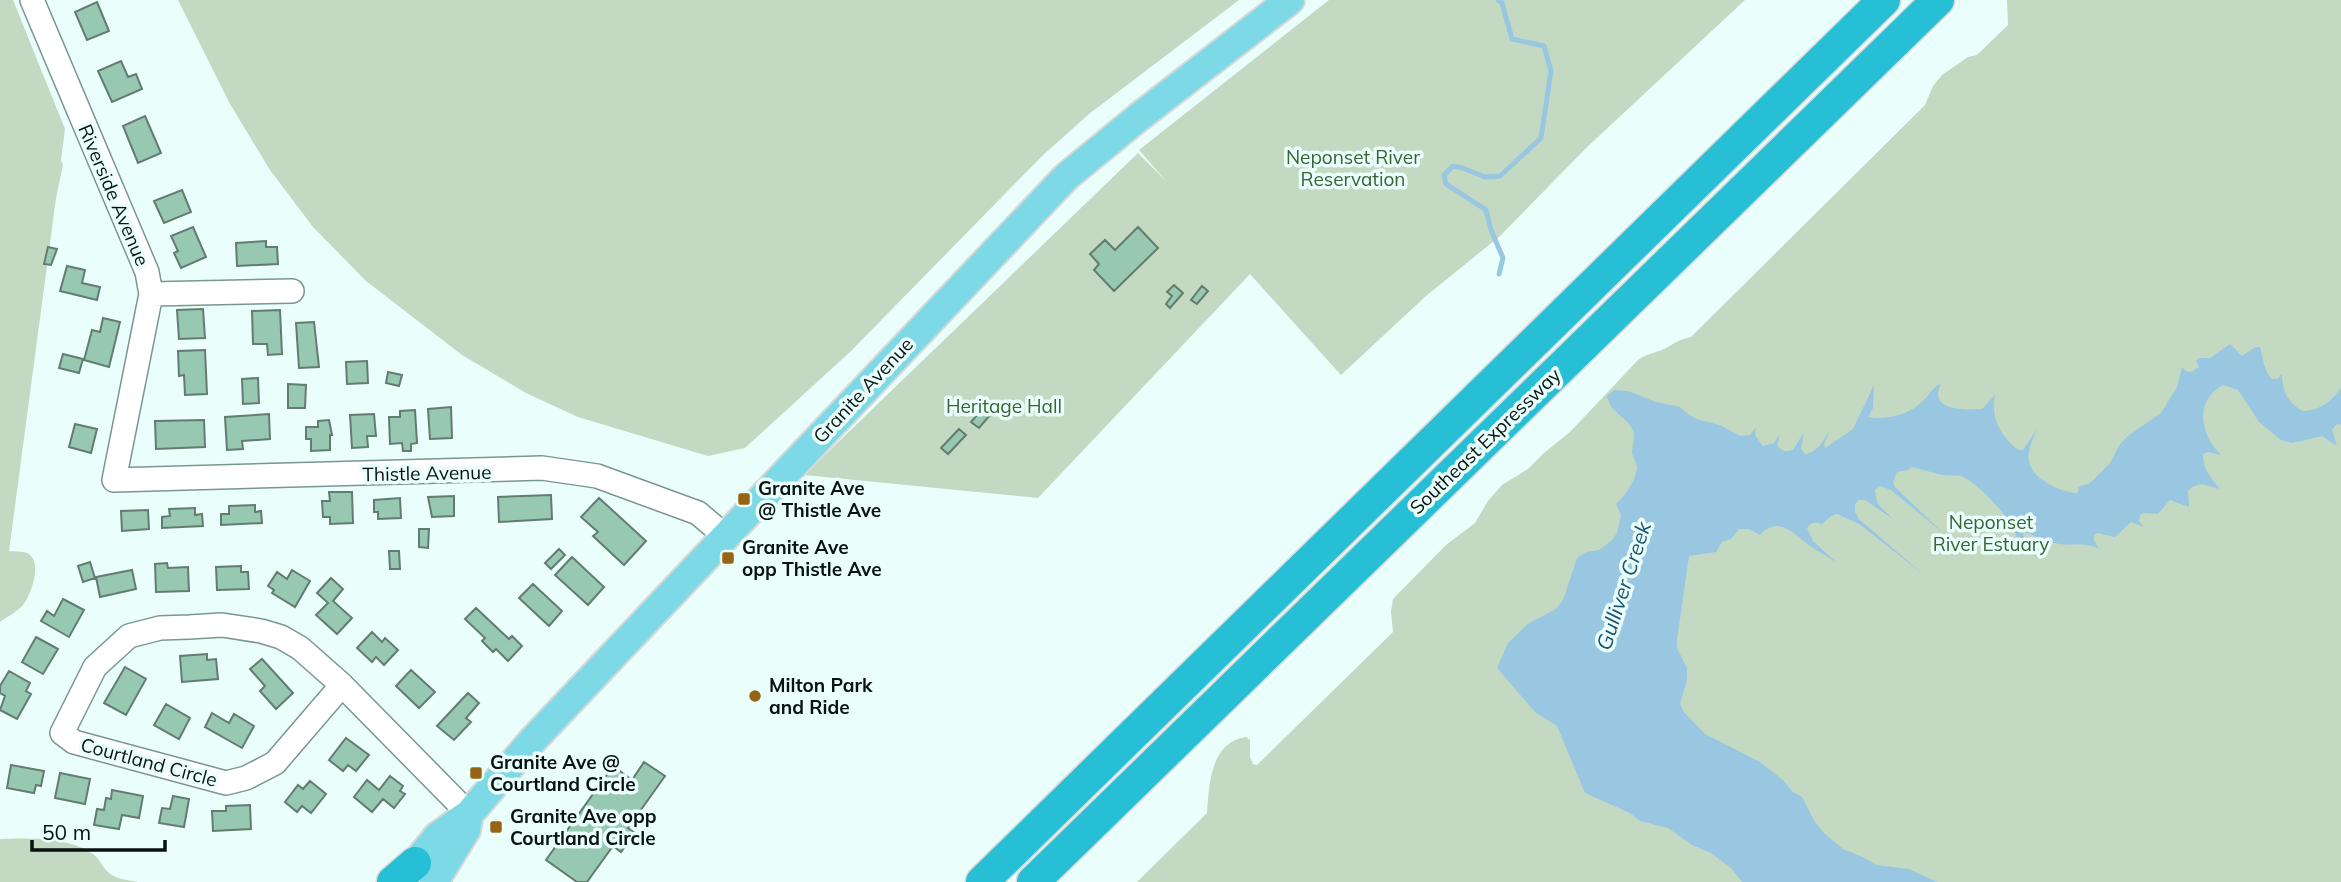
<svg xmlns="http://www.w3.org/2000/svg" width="2341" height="882" font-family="Mulish,sans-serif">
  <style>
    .green { fill: #c4d9c2 }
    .water { fill: #99c7e1 }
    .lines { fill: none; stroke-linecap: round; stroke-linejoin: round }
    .stream { stroke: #99c7e1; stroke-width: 5 }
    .building { fill: #97c9b2; stroke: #637c70; stroke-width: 2 }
    .minor-casing { stroke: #799693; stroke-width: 26 }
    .major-casing { stroke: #d7d9d9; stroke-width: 32 }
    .highway-casing { stroke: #d7d9d9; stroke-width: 35 }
    .minor { stroke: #fff; stroke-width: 23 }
    .major { stroke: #7dd9e6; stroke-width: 28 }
    .highway { stroke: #26bfd6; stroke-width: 32 }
    .poi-dot { fill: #956515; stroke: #eafefb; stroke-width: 2.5 }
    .labels { text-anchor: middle; stroke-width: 7; stroke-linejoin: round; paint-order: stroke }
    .park-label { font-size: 19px; fill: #376534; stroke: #eafefb }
    .street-label { font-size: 19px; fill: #071211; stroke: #eafefb }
    .poi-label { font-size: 19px; font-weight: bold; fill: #071211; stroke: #eafefb; text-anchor: start }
    .water-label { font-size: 21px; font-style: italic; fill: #1b546e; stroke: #eafefb }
  </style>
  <rect width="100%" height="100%" fill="#eafefb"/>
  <path class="green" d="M0,0H13L65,129L61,160L63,165L56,198L9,551C16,552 26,550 31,556C41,566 31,595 23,605C18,611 7,617 0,622Z
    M178,0H1239L1089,114L1042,156L851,351L745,448L708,456L578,417L526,393L462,355L366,281L313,227L270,170L230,104Z
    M1329,0H1745L1585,149L1500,236L1426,296L1341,375L1250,274L1038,498L804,475L1138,153L1166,181L1139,150Z
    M2007,0H2341V882H1137L1207,813C1209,786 1210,742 1246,737L1250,740V757L1253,764L1257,765L1393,632L1391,612L1393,599L1446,545L1475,523L1488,501L1502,485L1528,469L1544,453L1570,432L1638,360C1646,354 1655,353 1664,349C1674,344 1679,339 1691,337L1925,105L1933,86L1942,75L1968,57L1977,55L2008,25Z
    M0,839C29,838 68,837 93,854C99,858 101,865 107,871C114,879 127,880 138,882H0Z"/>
  <path class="water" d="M2230,344L2242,356L2255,347H2260C2264,359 2263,370 2272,379H2277L2282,374C2282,390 2288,404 2303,411C2319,411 2332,401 2341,388V424L2336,425L2332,430L2337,446L2322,436L2292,443L2281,440L2259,422L2238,390L2223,385C2194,400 2200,435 2221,455L2208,452L2203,454C2203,470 2211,478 2220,489C2206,486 2201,480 2188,490L2189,507L2170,500L2158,514L2145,513L2140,515L2139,521L2144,527L2131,522L2115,537L2098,533L2094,535V540L2099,549C2085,542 2073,546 2059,544C2047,542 2036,537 2026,532L2023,533L2024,541L2038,559L2017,541C2017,523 1984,491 1969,480L1961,476L1942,475L1912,467L1908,470L1897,472L1893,482L1895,487L1944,534L1891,490L1880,486L1875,490L1877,503L1893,519L1865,500H1859L1855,504V512L1859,519L1923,574L1859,524L1837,514L1831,516L1822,524C1816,522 1811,522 1807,528L1813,541L1837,563C1829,558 1821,553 1813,548C1795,535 1779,514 1760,535L1749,529H1739L1731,539L1722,542L1716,552L1689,556L1677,640V648L1687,668V680L1680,704L1684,712L1705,734L1760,762L1784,781L1793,792L1802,797L1815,822L1824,833L1843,849L1863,857L1877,865L1909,869L1937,882H1742L1732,869L1711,853L1692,845L1668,828L1640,821L1630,813L1585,793L1557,726L1536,713L1497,668L1508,643L1529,623L1556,609L1563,600L1577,558L1586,552L1599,550L1612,540L1617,533L1621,515L1616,504C1625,496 1636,480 1637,467C1637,462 1632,457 1632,452C1632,444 1636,437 1633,430C1626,416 1610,413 1607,396L1614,390L1628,391L1656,402L1680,407L1689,415L1699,420L1720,425L1741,436L1750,435L1756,427L1755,435L1763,446L1774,443L1780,434L1777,445C1781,452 1786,452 1793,450L1804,432L1801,449L1805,454C1817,453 1824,440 1830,430L1824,444L1825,448L1853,429L1874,385L1873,408L1868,417C1887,421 1911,414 1925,399C1931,393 1932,387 1941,384C1927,411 1966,410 1982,409L1995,395C1990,418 2001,436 2018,450H2023L2037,429C2033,439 2027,450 2029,461C2031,478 2061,493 2077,493L2079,491L2078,487L2090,483L2110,463L2120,444L2128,436L2161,413L2177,387L2182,367L2186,371L2191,372L2199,367L2196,361L2199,358H2210Z"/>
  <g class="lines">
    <path class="stream" d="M1498,0L1502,3L1512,39L1544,46L1551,71L1541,138L1500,176L1485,177L1463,168L1453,166L1444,175L1446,184L1486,210L1491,230L1503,258L1499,274"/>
  </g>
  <path class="building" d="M97,2L109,31L87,40L75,12Z
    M121,61L128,77L136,74L142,89L112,102L98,71Z
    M145,116L161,153L138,163L123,126Z
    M182,190L191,212L164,223L154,201Z
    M193,227L206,257L181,268L174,253L178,251L171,236Z
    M1138,227L1158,248L1114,291L1094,270L1099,264L1090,254L1105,240L1115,250Z
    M266,241V247H277L278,264L237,266L236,243Z
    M48,247L57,249L51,265L44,264Z
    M67,266L85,270L82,283L100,287L97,300L60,291Z
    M1174,285L1183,293L1170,308L1166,304L1172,296L1167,292Z
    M1202,286L1208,291L1197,304L1191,300Z
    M203,309L205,338L179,339L177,310Z
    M280,310L282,354L268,355L267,344H253L252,311Z
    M103,318L120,322L109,367L84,360L92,330L100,332Z
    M314,322L319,367L299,368L296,323Z
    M205,350L207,394L185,395L184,375L179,376L178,351Z
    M63,354L83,359L79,373L59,368Z
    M367,361L368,383L347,384L346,362Z
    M388,372L402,375L399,386L386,383Z
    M258,378L259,403L243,404L242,379Z
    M288,384L306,385L305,408H288Z
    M451,407L452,438L430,439L428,409Z
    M983,408L990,415L979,428L971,422Z
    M415,410L417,443L411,444V451H403L402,443L390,444L389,417H400V411Z
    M269,414L270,439L242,441L243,449L227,450L225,417Z
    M374,414L376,436H367L368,447L352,448L350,415Z
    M204,420L205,447L156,449L155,421Z
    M329,420L332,435H330V450L311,451V439H306V427H318V421Z
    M75,424L97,429L91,453L69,447Z
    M959,429L966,435L948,454L941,448Z
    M329,492H352L353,523L330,524V517H323L322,501H330Z
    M551,495L552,519L499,522L498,497Z
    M454,496V516L432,517L428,497Z
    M400,498L401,518L378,519V512H374V500Z
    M599,498L646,541L624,565L593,536L598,532L581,517Z
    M255,505V512L261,511L262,523L221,525V514H229V506Z
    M195,508V515L202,514L203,526L162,528V517L170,516L169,509Z
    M148,510L149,529L122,531L121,511Z
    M419,529H429L428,548L419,547Z
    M559,549L565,555L551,569L545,563Z
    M389,551H399L400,569H390Z
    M572,557L604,587L588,605L555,575Z
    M90,562L95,578L83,582L78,566Z
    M167,563L168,568L188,567L189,591L156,592L155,564Z
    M241,566V572H248L249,589L217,590L216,567Z
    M132,570L136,589L100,597L96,577Z
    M292,570L310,581L295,607L272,593L274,590L268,586L277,572L287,579Z
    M331,578L343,589L333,601L352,618L337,634L316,615L328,603L317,593Z
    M533,584L562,611L549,626L519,598Z
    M63,599L84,610L69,637L41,621L47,611L54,616Z
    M476,608L509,639L512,636L522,646L508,661L496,649L493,652L482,641L485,638L465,619Z
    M372,632L382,642L385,638L398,650L384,665L376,657L372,662L357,648Z
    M36,637L58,649L43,674L22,662Z
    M207,654V660L216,659L218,679L182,682L180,656Z
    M262,659L293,693L276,709L260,691L265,686L250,669Z
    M125,667L146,679L126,715L104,703Z
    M411,670L435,692L419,708L396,686Z
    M9,671L30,683L26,691L31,694L17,719L0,710L5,696L0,693V686Z
    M468,693L479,703L466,718L471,722L454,740L437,726Z
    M166,704L190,718L179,739L154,725Z
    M212,713L229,723L234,714L254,726L242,748L205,727Z
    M346,738L369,755L356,771L348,765L343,771L329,760Z
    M644,762L665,776L628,828L635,833L621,852L613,846L587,882H577L546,860L613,766L632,780Z
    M11,765L44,771L41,786L36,785L34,793L7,788Z
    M60,773L90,779L85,804L55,798Z
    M390,776L403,786L400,791L405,794L394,808L383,799L372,812L354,797L367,780L379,790Z
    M310,781L326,794L311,813L302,806L297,812L285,802L298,785L303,789Z
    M112,790L143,796L139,818L122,815L119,829L94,825L97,809L104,810L106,798L111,799Z
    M173,796L189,799L184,827L159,823L162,808L170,809Z
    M250,805L251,829L213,831L212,811H226V806Z"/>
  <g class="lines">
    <g class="minor-casing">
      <path id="minor" d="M32,0L147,272L151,294L114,480L542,468L597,476L698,513L725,536
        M151,294L292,291
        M342,685L275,763L246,778L226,783L74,742L62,733L95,667L129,636L160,628L189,627L222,625L261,631L281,637L300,648L342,685L469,814"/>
    </g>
    <g class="major-casing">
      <path id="major" d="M402,880L438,836L469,814L533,740L1066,177L1139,117L1290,0
        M434,882L466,830L469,814"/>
    </g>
    <g class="highway-casing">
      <path id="highway" d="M393,882L415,863
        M982,882L1884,0
        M1033,882L1938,0"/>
    </g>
    <use href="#minor" class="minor"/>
    <use href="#major" class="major"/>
    <use href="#highway" class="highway"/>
  </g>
  <g class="poi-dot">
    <rect x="737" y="492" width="14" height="14" rx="3.5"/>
    <rect x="721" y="551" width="14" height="14" rx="3.5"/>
    <circle cx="755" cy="696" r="7"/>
    <rect x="469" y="766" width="14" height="14" rx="3.5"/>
    <rect x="489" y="820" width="14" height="14" rx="3.5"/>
  </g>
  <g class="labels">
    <g class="park-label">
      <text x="1353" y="164">Neponset River<tspan x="1353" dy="22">Reservation</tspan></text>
      <text x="1004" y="413">Heritage Hall</text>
      <text x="1991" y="529">Neponset<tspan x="1991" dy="22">River Estuary</tspan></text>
    </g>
    <g class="street-label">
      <text transform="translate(114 195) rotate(67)" y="7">Riverside Avenue</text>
      <text transform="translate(863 390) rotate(-47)" y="7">Granite Avenue</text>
      <text transform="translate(1485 441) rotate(-44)" y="7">Southeast Expressway</text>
      <text transform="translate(427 473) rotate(-1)" y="7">Thistle Avenue</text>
      <text transform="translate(149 762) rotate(15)" y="7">Courtland Circle</text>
    </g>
    <g class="poi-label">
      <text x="758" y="495">Granite Ave<tspan x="758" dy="22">@ Thistle Ave</tspan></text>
      <text x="742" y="554">Granite Ave<tspan x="742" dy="22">opp Thistle Ave</tspan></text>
      <text x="769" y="692">Milton Park<tspan x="769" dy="22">and Ride</tspan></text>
      <text x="490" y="769">Granite Ave @<tspan x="490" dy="22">Courtland Circle</tspan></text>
      <text x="510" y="823">Granite Ave opp<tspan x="510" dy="22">Courtland Circle</tspan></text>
    </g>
    <g class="water-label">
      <text transform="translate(1624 586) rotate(-72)" y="7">Gulliver Creek</text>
    </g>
  </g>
  <path d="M32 840v10h133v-10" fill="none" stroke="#071211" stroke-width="3.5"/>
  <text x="42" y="840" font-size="21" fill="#071211" stroke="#eafefb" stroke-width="5" paint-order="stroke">50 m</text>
</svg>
